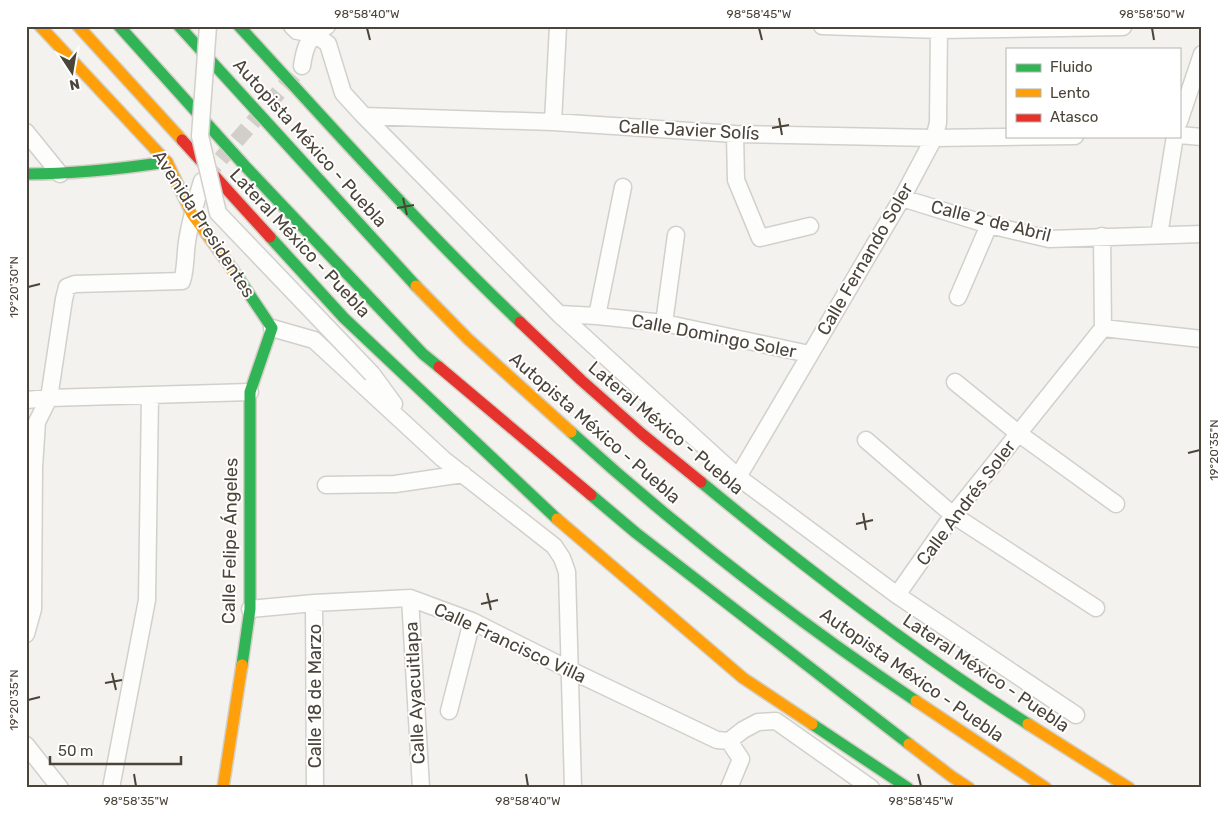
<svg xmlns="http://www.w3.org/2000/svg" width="1228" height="814" font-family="Rubik,sans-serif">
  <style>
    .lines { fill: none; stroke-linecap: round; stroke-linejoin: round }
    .street-tunnel { stroke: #d2cfca; stroke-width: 16; stroke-dasharray: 16 8; stroke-linecap: butt }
    .street-casing { stroke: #d2d0cb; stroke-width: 19 }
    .fast-casing { stroke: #d3cfc5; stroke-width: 14 }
    .slow-casing { stroke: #d3cfc5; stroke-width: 14 }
    .jam-casing { stroke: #d3cfc5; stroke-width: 14 }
    .street { stroke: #fdfdfc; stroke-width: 16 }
    .fast { stroke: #30b455; stroke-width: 11 }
    .slow { stroke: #ff9f0a; stroke-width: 11 }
    .jam { stroke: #e5322d; stroke-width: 11 }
    .street-bridge-casing { stroke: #d2d0cb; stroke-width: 19; stroke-linecap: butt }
    .street-bridge { stroke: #fdfdfc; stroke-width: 16 }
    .ticks { fill: none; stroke: #4b4439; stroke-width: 2 }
    .labels { text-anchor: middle; stroke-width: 4; stroke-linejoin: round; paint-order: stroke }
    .street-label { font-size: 18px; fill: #4b4439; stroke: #fff }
    .neatline { fill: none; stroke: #4b4439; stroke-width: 2 }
    .ticks-label { font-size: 12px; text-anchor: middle; fill: #4b4439 }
  </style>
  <rect width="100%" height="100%" fill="#f4f2ee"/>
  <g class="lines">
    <path class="street-tunnel" d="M205,177L294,75"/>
    <g class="street-casing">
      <path id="street" d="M292,26L297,31L315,34
        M822,26L939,30L1123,27
        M315,34L328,44L343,93L364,116L559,314L738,477L897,595L1076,715
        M302,66C305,45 308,38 327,26
        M364,116L553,122L735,134L934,138L1075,136
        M553,122L558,26
        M1179,122L1202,54
        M26,132L60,174
        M735,134L736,180L760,238L810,226
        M1179,135L1202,137
        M902,198L989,225L1049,239L1202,234
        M1159,235L1175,136
        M958,297L989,225
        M559,314L597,316L664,323L809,354
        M597,316L623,187
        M664,323L676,235
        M272,328L314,340L443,459L554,546L562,558L567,572L573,788
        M1103,328L1202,339
        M372,374L394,404
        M955,382L1018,433L1116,504
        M26,400L49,398L250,392
        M866,440L953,515L1096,608
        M738,477L902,198L934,138L938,123L939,26
        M326,485L395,484L463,474
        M897,595L953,515L1103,328L1102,236
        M410,598L421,788
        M314,603L315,788
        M250,609L314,603L410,598L472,621L570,670L717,740L729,741
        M26,634L33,609L34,467L37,422L49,398L64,299L67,287L75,284L182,281C186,268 185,255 187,242C190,221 196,201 202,181
        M449,711L472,621
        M729,741L743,730L758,722L776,721L871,788
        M26,745L60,788
        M111,788L147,600L150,395
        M729,788L741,759L729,741"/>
    </g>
    <g class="fast-casing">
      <path id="fast" d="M119,26L245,166L423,354L439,367
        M179,26L416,286
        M239,26C331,126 421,228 520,322
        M26,174C74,174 120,169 167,162
        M270,237L344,318L557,519
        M233,270L272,328L250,392V609L242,665
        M571,432C679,530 795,620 916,701
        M701,482C805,568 913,651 1028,724
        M591,495L636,533L909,744
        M812,724L908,788"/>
    </g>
    <g class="slow-casing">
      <path id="slow" d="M40,26L167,162L192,214L233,270
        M78,26L182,140
        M416,286L468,339L571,432
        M557,519L743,678L812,724
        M916,701L1046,788
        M1028,724L1129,788
        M909,744L951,776L969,788
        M223,788L242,665"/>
    </g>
    <g class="jam-casing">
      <path id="jam" d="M182,140L270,237
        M520,322L581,380L642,434L701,482
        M439,367L591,495"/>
    </g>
    <use href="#street" class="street"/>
    <use href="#fast" class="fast"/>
    <use href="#slow" class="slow"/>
    <use href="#jam" class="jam"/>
    <g class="street-bridge-casing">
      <path id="street-bridge" d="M208,26L200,136L218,213L372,374"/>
    </g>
    <use href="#street-bridge" class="street-bridge"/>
  </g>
  <path class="ticks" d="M367,28L370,40M759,28L762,40M1152,28L1154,40M779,118L782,135M772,128L789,125M403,198L407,215M397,208L414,205M28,287L40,284M1188,453L1200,450M863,513L866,530M856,524L873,520M487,593L491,610M481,604L498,600M112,673L116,690M105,683L122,680M28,700L40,697M134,774L136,786M526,774L528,786M918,774L921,786"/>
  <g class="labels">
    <g class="street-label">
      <text transform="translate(689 130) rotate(3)" y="6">Calle Javier Solís</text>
      <text transform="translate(310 143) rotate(48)" y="6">Autopista México - Puebla</text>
      <text transform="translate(991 221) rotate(14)" y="6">Calle 2 de Abril</text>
      <text transform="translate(204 224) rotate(57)" y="6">Avenida Presidentes</text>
      <text transform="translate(300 243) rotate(47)" y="6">Lateral México - Puebla</text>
      <text transform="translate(865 259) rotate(-60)" y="6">Calle Fernando Soler</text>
      <text transform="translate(714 336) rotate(11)" y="6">Calle Domingo Soler</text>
      <text transform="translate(595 428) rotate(41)" y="6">Autopista México - Puebla</text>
      <text transform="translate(666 428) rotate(40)" y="6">Lateral México - Puebla</text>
      <text transform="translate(966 503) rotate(-53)" y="6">Calle Andrés Soler</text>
      <text transform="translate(230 541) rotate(-89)" y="6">Calle Felipe Ángeles</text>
      <text transform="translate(510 643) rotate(25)" y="6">Calle Francisco Villa</text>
      <text transform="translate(986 673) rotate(34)" y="6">Lateral México - Puebla</text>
      <text transform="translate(912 675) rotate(35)" y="6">Autopista México - Puebla</text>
      <text transform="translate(415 693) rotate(-93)" y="6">Calle Ayacuitlapa</text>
      <text transform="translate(315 696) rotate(-90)" y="6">Calle 18 de Marzo</text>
    </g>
  </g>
  <rect width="1228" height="814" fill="none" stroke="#ffffff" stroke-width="55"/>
  <rect x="1006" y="48" width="175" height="90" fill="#ffffff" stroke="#b7b4b0"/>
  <rect x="1016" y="64" width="25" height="8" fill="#30b455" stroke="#b7b4b0"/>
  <text x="1050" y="72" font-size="15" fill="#4b4439">Fluido</text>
  <rect x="1016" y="89" width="25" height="8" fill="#ff9f0a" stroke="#b7b4b0"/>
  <text x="1050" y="98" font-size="15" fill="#4b4439">Lento</text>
  <rect x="1016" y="114" width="25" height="8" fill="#e5322d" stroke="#b7b4b0"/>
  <text x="1050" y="122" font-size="15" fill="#4b4439">Atasco</text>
  <g transform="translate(72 72) rotate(168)" stroke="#ffffff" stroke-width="4" paint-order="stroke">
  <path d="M0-4L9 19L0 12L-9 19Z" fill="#4b4439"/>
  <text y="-8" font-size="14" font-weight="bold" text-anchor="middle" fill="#4b4439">N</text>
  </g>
  <path d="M50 756v8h131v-8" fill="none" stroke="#4b4439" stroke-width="2.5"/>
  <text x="58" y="756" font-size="15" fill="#4b4439" stroke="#ffffff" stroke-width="4" paint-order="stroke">50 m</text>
  <rect x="28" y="28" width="1172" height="758" class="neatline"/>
  <g class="ticks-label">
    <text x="367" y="18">98°58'40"W</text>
    <text x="759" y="18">98°58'45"W</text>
    <text x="1152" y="18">98°58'50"W</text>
    <text transform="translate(14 287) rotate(-90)" y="4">19°20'30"N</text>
    <text transform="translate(1214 450) rotate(-90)" y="4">19°20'35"N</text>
    <text transform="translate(14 700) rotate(-90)" y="4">19°20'35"N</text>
    <text x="136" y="805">98°58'35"W</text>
    <text x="528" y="805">98°58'40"W</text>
    <text x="921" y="805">98°58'45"W</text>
  </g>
</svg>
